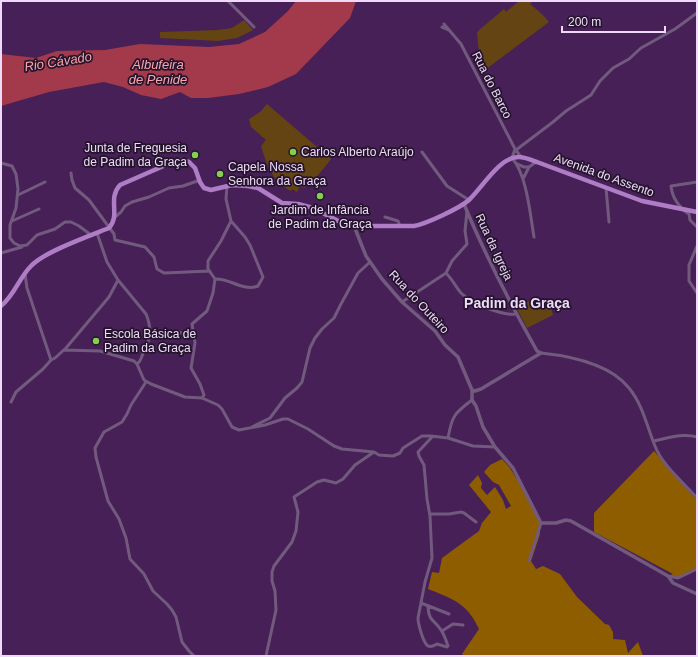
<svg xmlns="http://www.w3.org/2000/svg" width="698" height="657" font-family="Arial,sans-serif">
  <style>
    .green { fill: #634412 }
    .forest { fill: #8d5d00 }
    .water { fill: #a33a4b }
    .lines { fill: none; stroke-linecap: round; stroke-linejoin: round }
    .minor { stroke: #725a7e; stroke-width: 3 }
    .tertiary { stroke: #725a7e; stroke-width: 3.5 }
    .primary { stroke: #af7dc6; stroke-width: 4.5 }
    .poi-dot { fill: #84d04e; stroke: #24142c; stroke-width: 1.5 }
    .labels { text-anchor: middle; stroke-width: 3.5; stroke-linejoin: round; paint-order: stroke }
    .street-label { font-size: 12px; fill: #f0dafb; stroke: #24142c }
    .poi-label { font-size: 12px; fill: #f0dafb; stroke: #24142c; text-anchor: start }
    .water-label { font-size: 13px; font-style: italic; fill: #fba5ac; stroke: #24142c }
    .quarter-label { font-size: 14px; font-weight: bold; fill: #f0dafb; stroke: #24142c }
  </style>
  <rect width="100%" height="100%" fill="#462057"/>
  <path class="green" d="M519,1H533L530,4L543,15L549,22L481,73L477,33L479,30L504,9L506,12Z
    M244,20L253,30L237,38L218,41L160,38V32L217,30L232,28Z
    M267,104L331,159L312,183L309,181L305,188L300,186L297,192L292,189L291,191C271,180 267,165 261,146L266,140L251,127L249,119L260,112Z
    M532,300L537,309L548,303L550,304L553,315L527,328L516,307Z"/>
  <path class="forest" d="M654,451L697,500V569L678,578L668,576L673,574L594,532V513Z
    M502,459L510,468L518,481L540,523V534L531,561L536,569L543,566L560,574L577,597L605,624L609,625L613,632V639L625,640L628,653L638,642L643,656H464L462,654L479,629C467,603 453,599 428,589L432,572L439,573L442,558L479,531L482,523L491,512L469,485L478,475L482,483L481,488L487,495L495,487L503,500L506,509L511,506L499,485L493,482L484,472L490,465Z"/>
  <path class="water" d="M296,1H356L350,18L296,74L268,87L239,94L208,98H191L180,92L161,99L141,95L123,87L104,82L49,92L1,106V54L36,58L57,51L105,50L140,44L209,47L239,44L265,32L288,11Z"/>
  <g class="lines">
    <path class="minor" d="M228,1L254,27
      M444,24L461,44L515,149L521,157
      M442,27L449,30
      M515,149L512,158C527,175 530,214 534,237
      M516,150L553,122L566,111L591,95L600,81L613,68L629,59L641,48L675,29L697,13
      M422,152L447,186L469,200
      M1,163L12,166L16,174L18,189L16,208L10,225V238L14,243L20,246L27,245L37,235L55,229L65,222H71L79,226L91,235
      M517,164L524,167H529
      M71,173L72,180L75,188L89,200L114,234L115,240L145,247L154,257L157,269L164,273L210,271
      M523,179L529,167L536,162
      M697,182L671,186C672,197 679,208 689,214L690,220L697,227
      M606,188L609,222
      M18,195L45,182
      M467,211L465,231L467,244L452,261L446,273C452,279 456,287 461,293C471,303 502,316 516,314
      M115,217L121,212L125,206L132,202L149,197L169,188L183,186L200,180
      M385,217L398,221L400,226
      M12,221L39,209
      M97,233L107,262L118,280L146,314C153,331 150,340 142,356C141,359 140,362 137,364
      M697,246L689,265V281L697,293
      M1,253L22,247
      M25,274L27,288L51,360
      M215,279C230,278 243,292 258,286L263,277L250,245L245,237L231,221
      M402,302L446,273
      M176,331L184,334L193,335
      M64,350L100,351L134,361L137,364
      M541,353C570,356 610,364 629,388C643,405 647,427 655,446C662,465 684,483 697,498
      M137,364L144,380L151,384L185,397L202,398L218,405L222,409L232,427L239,430L265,425L283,419H288L308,429L334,446L342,449L374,452L379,455L393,456L400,453L403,448L422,436H431L448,438L473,446L495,447
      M146,382L131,405L127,414L122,422L104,432L95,448L96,457L108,501L119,519L126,538L130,559L144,574L153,591L167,604L172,610L176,617L182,642L189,651L194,656
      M202,398L204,395L200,384L191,368L195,343L192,324L207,311L213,293L215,279L208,269V261L221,241L231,221L226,199L227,186
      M11,402L16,392L43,369L51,360L55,358L66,348L109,297L118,280
      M252,427L270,418L285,398L297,388L302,382L310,348L315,338L322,329L334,318L341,304L358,273L370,262
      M448,438C452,415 455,413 472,400
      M654,441C668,438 682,433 697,437
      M430,514H449L461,512L464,513L476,522
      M529,561L541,523
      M668,576L678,578L697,569
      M421,603L449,614
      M428,607C429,622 434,619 441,630C444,634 446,640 448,646L447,647L437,644C434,646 431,647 428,646C423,643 418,623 418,618L425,582L432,558L430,516L427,499L424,465L419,456L418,452L433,436
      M442,631L453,624L463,625
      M266,656L276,610L275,591L272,581V572L274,566L292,542L296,531L298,512L294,497L317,482L324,480L336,483L343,479L355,465L374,452"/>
    <path class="tertiary" d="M464,204C485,255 510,303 537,351L541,353L481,389L475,391L472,390
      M355,226L356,231L366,256L382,279L402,302L435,331L445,345L458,357L472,390V400L476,406L483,427L495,447L513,468L541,523H556L566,520L571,521L668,576L673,583L697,594"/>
    <path class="primary" d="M1,306C14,296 19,278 31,266C44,252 89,236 109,228C121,215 107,199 120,185L175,161L182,160L189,162L195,168L200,182L204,188L211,190L232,185L248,186L258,188L282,203L298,204L313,208L344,224L355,226H414C426,224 460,208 469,200C482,188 500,156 519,157C525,157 531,160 537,162L642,201L697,212"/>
  </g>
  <g class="poi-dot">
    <circle cx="293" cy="152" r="4"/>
    <circle cx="195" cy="155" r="4"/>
    <circle cx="220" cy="174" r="4"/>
    <circle cx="320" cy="196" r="4"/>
    <circle cx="96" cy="341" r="4"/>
  </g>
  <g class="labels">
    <g class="street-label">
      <text transform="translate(492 85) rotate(63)" y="4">Rua do Barco</text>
      <text transform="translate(604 175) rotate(20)" y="4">Avenida do Assento</text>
      <text transform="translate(494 247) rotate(65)" y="4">Rua da Igreja</text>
      <text transform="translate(419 302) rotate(47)" y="4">Rua do Outeiro</text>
    </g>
    <g class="poi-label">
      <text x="187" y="152" text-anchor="end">Junta de Freguesia<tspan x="187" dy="14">de Padim da Graça</tspan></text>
      <text x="301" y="156">Carlos Alberto Araújo</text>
      <text x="228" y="171">Capela Nossa<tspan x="228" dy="14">Senhora da Graça</tspan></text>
      <text x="320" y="214" text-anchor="middle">Jardim de Infância<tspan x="320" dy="14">de Padim da Graça</tspan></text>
      <text x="104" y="338">Escola Básica de<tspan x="104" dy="14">Padim da Graça</tspan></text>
    </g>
    <g class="water-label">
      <text transform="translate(58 61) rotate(-9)" y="5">Rio Cávado</text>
      <text x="158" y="69">Albufeira<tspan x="158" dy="15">de Penide</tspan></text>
    </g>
    <g class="quarter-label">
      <text x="517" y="308">Padim da Graça</text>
    </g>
  </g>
  <rect width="698" height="657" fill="none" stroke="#f0dafb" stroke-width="4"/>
  <path d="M562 26v6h103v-6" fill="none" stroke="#f0dafb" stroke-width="2"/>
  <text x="568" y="26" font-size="12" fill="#f0dafb" stroke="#24142c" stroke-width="3" paint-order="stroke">200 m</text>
</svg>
